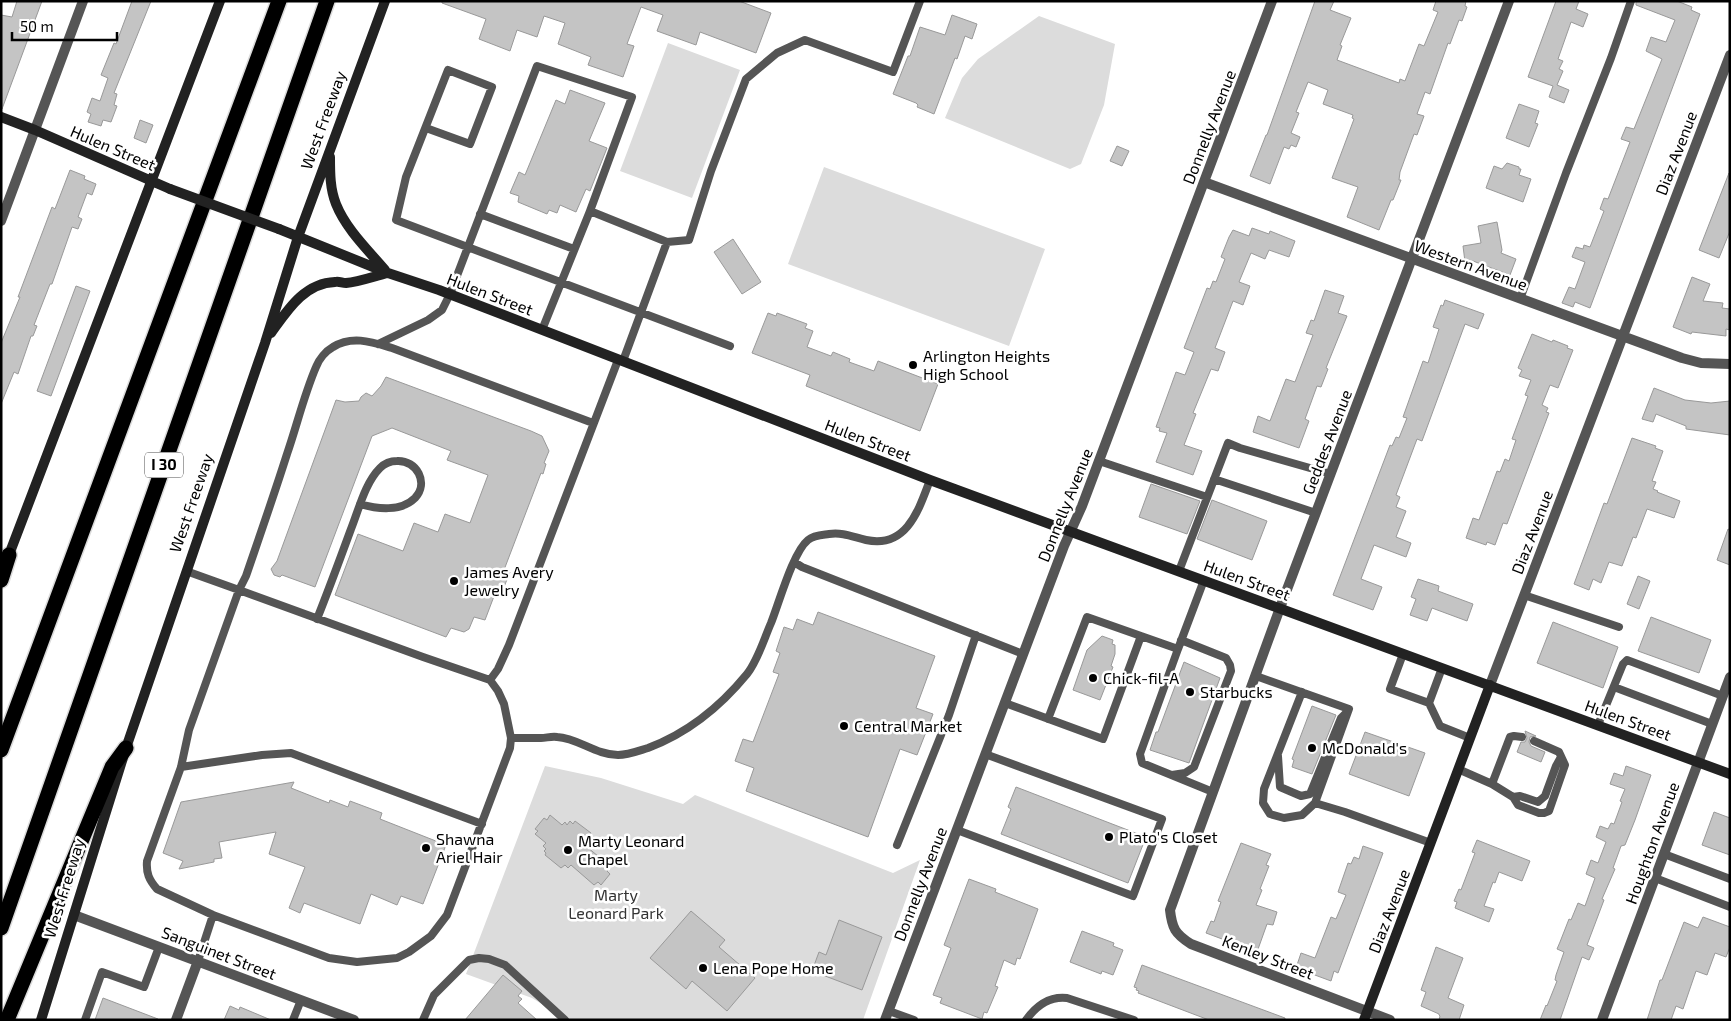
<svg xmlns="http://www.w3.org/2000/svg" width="1731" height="1021" font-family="'Exo 2',sans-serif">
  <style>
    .green { fill: #dcdcdc }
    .building { fill: #c4c4c4; stroke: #999 }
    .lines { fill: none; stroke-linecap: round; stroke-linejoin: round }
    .highway-casing { stroke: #dbdbdb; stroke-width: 18 }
    .lane { stroke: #555; stroke-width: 8 }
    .street { stroke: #555; stroke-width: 10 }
    .secondary { stroke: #222; stroke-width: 10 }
    .highway { stroke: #000; stroke-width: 15 }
    .secondary-bridge { stroke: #222; stroke-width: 10 }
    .poi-dot { fill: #000; stroke: #fff; stroke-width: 2 }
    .labels { text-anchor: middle; stroke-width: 5; stroke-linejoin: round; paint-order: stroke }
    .shield { fill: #fff; stroke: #4c4c4c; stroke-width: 1 }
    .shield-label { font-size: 15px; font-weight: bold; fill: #000 }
    .street-label { font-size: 16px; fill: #000; stroke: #fff }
    .poi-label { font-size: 16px; fill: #000; stroke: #fff; text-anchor: start }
    .park-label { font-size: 16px; fill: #333; stroke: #fff }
  </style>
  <rect width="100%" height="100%" fill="#fff"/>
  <path class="green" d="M1039,16L1115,44L1104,105L1081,164L1070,169L945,118L962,78L978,59Z
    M668,43L740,70L692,198L620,171Z
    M824,167L1045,249L1009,346L788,264Z
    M545,766L601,778L683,804L695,795L893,873L920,860L863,1020H568L532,998L466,974Z"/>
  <path class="building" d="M17,1H42L2,109L1,15L12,17Z
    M132,1H151L114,93L117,94L114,105L117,106L111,122L103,120L101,126L88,122L91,114L87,112L92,98L100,101L108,78L101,75L114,43L116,44Z
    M442,1H739L771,13L756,53L700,32L696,45L657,31L663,15L641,7L627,44L634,46L623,77L588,65L591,57L558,44L565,23L544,16L537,37L517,30L510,51L479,39L486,19L442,3Z
    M1315,1H1334L1330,10L1351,18L1340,45L1342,46L1337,60L1399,83L1400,79L1405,81L1419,44L1424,46L1438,12L1433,10L1436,1H1466L1465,6L1467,7L1462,21L1459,20L1450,44L1448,43L1430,94L1425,92L1417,114L1424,116L1417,135L1414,134L1400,172L1399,180H1401L1393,200H1391L1379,230L1347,217L1358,187L1332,178L1354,119L1352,118L1353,115L1323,104L1328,90L1308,82L1296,112L1299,113L1291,133L1300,137L1296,147L1291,145L1289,149L1284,147L1270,184L1250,176L1266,135H1267Z
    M1556,1H1579L1576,9L1588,14L1583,27L1571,22L1558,59L1563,61L1559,69L1563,71L1557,85L1569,90L1564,103L1549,97L1553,86L1528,77Z
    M1636,1H1677L1692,7L1691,10L1700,14L1590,308L1575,302L1573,307L1562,303L1569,287L1575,289L1585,262L1572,257L1576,247L1583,249L1584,245L1590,247L1604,211L1600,209L1604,198L1608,199L1630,142L1621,139L1626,127L1634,129L1662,59L1646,51L1651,37L1666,42L1675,20L1636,5Z
    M952,15L977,24L972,39L965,36L957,59L955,58L934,114L917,107L918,105L916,103L893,94L908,56H910L920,27L945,35Z
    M570,90L605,103L589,141L607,148L590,191L586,189L576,212L560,205L557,213L549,210L547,214L518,202L519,196L510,193L519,172L525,175L556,100L565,104Z
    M1519,104L1539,111L1535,123L1538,124L1529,147L1506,138Z
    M140,120L153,125L146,143L134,138Z
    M1117,146L1129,151L1122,166L1110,161Z
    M1507,163L1519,167V169H1521L1519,175L1531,179L1523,202L1486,188L1494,166L1502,169Z
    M70,170L85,176L84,179L96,184L92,195L87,193L78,217L82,219L78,229L72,227L52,284H50L34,325L37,326L33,336H31L18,374L14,372L1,404V343L20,297H18L52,207L55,209Z
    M1729,173L1730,231L1719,258L1699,250Z
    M1497,222L1502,250L1501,253L1516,259L1510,275L1473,261L1465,262L1463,246L1481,243L1478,226Z
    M1252,228L1269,234L1270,231L1295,241L1289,257L1269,250L1265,259L1251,253L1239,282L1250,286L1243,305L1233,301L1215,348L1225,352L1218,371L1211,369L1193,413L1196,414L1184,445L1202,451L1193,475L1156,462L1167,433L1159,431L1160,428L1156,427L1176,372L1185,375L1194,352L1184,348L1207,288L1210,289L1213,281L1216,282L1225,259L1221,257L1229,237L1233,230L1249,236Z
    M733,239L761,282L742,294L714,252Z
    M1692,277L1710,284L1703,301L1723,303L1722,308L1730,309V330L1726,329V336L1692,332L1691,334L1673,327Z
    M76,286L90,291L51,396L37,391Z
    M1325,290L1344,296L1338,313L1347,316L1326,368L1328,369L1321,387L1317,386L1305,419L1309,421L1299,448L1253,432L1258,416L1270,421L1286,379L1295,382L1313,335L1306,333L1311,320L1314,321Z
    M1445,300L1484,314L1478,329L1465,324L1422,441L1417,439L1396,495L1400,497L1396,507L1406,511L1396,537L1411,543L1406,557L1374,545L1361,579L1382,587L1373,610L1333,595L1390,445L1392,446L1396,437L1399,438L1407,418L1403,417L1423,361L1428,363L1439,329L1433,327L1441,305L1443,306Z
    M768,313L776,316L777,313L807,324L805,328L813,331L807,347L831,356L833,352L850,359L849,362L874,371L878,361L938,384L920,431L806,386L810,375L752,353Z
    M1532,334L1552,342L1553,340L1568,346L1567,348L1573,350L1558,388L1550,385L1542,405L1548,408L1546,412L1549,413L1507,524L1503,523L1495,545L1487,542L1486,545L1466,538L1473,518L1479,520L1497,471L1500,472L1505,459L1509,461L1516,440L1512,439L1528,396L1525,395L1531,380L1519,376L1522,370L1518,368Z
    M386,377L531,431L542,436L549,451L544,463L546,464L543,474L541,473L504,570L510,572L502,592L496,591L485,620L474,617L469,629L464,632L451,628L446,637L335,595L358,534L403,551L414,523L438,532L445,514L470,523L488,475L447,460L451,451L392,428L372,436L315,587L282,575L280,577L274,575L271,569L277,561L336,400L345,402L359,401L361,397L366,393L372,396L381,386Z
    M1654,388L1685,400L1711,403L1730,401V435L1686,429V426L1656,414L1653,422L1642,419Z
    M1632,438L1656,446L1655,448L1663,451L1652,481L1656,482L1653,489L1658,491L1657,492L1680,501L1674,518L1647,509L1636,538L1633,537L1622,566L1609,562L1601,583L1593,579L1589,590L1574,584L1604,503L1607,504Z
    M1151,484L1200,501L1187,534L1139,517Z
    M1212,500L1267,521L1252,560L1197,539Z
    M1728,529L1730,530V565L1717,560Z
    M1638,576L1650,581L1639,609L1627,604Z
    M1418,579L1439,586L1438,591L1473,604L1467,621L1432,608L1427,621L1410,615L1416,599L1411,597Z
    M818,612L935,656L916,708L933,714L917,755L900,749L868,837L746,791L754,768L735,761L743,739L753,742L779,674L773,672L780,653L776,651L784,627L793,630L797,619L813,625Z
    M1651,617L1711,640L1699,673L1638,651Z
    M1553,622L1618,647L1603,688L1537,663Z
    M1102,636L1113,640L1112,644L1115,645V654L1111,666L1113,667L1100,700L1073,690L1087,650Z
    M1184,662L1220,678L1189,763L1150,750L1156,732H1158Z
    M1312,706L1336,715L1312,774L1292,767L1294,760L1292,759Z
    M1525,731L1536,736L1530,737L1529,742L1531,746L1545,752L1541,762L1517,752L1521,742H1525L1527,738Z
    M1365,732L1425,753L1409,796L1349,774Z
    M1626,766L1651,775L1635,820L1625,845L1621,846L1613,868L1615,869L1602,899L1604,900L1587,945L1594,948L1589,960L1582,957L1560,1020H1540L1546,1005L1547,1006L1557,981L1555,980L1556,975L1564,952L1557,949L1560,942L1569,919L1571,920L1578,903L1585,906L1595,878L1586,874L1591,860L1598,863L1606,842L1596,837L1600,826L1608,829L1611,823L1614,824L1622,802L1620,801L1625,789L1610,784L1614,773L1623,776Z
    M294,782L291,788L329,803L330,800L348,807L350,801L382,813L380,819L446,845L423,904L401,896L397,905L371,894L360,924L304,903L300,913L289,908L305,867L269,854L276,832L219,842L222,858L214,859V862L179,869L183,861L163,853L181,802Z
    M1016,787L1146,837L1128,883L1001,834L1011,809L1008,807Z
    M1714,812L1730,818V855L1702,845Z
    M550,815L562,825L565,822L567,825L570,821L573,824L575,821L591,833L586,841L589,843L587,847L610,866L607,871L610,874L601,885L598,882L594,885L571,865L568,868L565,865L561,868L545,855L546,853L544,851L546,849L543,846L546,843L535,834L538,831L535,829L544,818L547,820Z
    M1477,840L1530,861L1522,881L1499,872L1495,883L1493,882L1484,906L1494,909L1489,922L1455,908L1457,902L1454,901L1459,889L1461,890L1475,853L1472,852Z
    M1241,843L1271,854L1266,865L1269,866L1260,889L1262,890L1256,905L1277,912L1273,925L1267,924L1257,952L1206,933L1211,921L1214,922L1221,902L1218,901Z
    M1363,846L1383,853L1338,973L1334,971L1331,981L1296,968L1301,953L1315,958L1331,917L1336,919L1346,895L1338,892L1348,863L1351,864L1354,857L1359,859Z
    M969,879L996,889L995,892L1038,909L1020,959L1017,958L1015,965L1004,960L995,986L998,987L987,1013L984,1012L982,1019L940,1003L942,998L933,995L951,948L944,945Z
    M691,911L725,940L719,947L755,978L727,1011L692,981L686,989L650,958Z
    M1703,917L1730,927V947L1726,957L1715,953L1707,975L1696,971L1683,1009L1676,1006L1671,1020H1647L1660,980H1662L1684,922L1698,928Z
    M839,920L882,937L862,990L812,971L819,952L826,955Z
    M1082,931L1114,943L1113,946L1123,950L1113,975L1102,971L1101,974L1070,962Z
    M1436,947L1463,958L1448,998L1464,1005L1459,1020H1439L1440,1016L1439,1015V1014L1421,1006L1426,992L1421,990Z
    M1142,965L1285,1018V1020H1209L1138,993L1139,991L1136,990L1137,988L1134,987Z
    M503,975L522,991L518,996L522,999L518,1003L537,1020H465Z
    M103,998L158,1019V1020H95Z
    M230,1006L239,1010L240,1007L271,1020H224Z"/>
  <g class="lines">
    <g class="highway-casing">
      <path id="highway" d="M1,580L9,555
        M1,750L279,1
        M1,928L327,1
        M7,1020L112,767L126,748"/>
    </g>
    <path class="lane" d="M426,128L470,144L492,87L448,70L406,177L396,220L730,346
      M480,214L574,249
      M1520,299L1566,173L1611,58L1631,1
      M542,330L590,211
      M378,344L428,320L442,310L450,294L537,66L632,97L590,211L667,242
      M623,361L667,242L689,240L711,171L746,79L777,53L805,40L893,72L920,1
      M1099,461L1207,497
      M1214,479L1316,513
      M794,562L802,567L1023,654
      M186,571L239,590L246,576C260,535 274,495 287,454C297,425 304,395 316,367C319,359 326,351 333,347C352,335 372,342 392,348L593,423
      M1179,571L1228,443L1240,448L1331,474
      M239,590L423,657L490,680L498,691L504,704L511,738L510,748L447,915L431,936L409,952L397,958L357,962L329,958L213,915L157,889C149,880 146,873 147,861L181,767L189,730Z
      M1524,595L1619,627
      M317,619C329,589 340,559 351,529C359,509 365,483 380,468C385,463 390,461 397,461C417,460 429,483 415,498C401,512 377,509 360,504
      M1141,636L1178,649L1204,580
      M1178,649L1140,754L1142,763L1213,792
      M1403,654L1390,689L1429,703L1440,726L1470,738
      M1256,676L1349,709L1315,803
      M490,680L498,669L509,645L618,360
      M1614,687L1712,724
      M1302,692L1264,789L1263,803L1270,814L1284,818L1302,815L1315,803L1345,812L1431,843
      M1005,703L1103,739L1141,636L1087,617L1048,719
      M1429,703L1442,668
      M1598,725L1623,664L1627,660L1723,696
      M511,738C521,738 531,738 541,738C546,738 552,736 557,737C578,738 596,755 618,755C628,755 638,751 648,748C688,733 720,707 747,674C758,660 764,639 771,623C779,603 793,552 808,540C814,535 822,535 829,534C843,532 853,537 866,540C907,549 919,509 930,480
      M1278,756L1280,787L1301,796L1310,794L1341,718L1348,711
      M181,767L262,755L291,753L482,824
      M1458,769L1492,784L1513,797L1518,805L1539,813H1544L1549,811L1565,765L1559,752L1534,741
      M1172,775L1185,773L1194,767L1231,671L1230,665L1226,658L1181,640
      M1492,784L1510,737L1514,736L1522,737
      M1513,797L1520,796L1538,802L1545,796L1556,766L1561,757
      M957,830L1133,896L1162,819L985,754
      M897,845L949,715L976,635
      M1664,854L1730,879
      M1655,878L1730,907
      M198,961L213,915
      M889,1011L914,1020
      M85,1020L102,972L144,987L159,947
      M293,1020L301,1000
      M423,1020L434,995L469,960L479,958L489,959L505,965L565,1020
      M1026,1020C1036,1006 1049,996 1067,998L1134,1020"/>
    <path class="street" d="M1204,182L1682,358L1701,363L1730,364
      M1,221L83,1
      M1490,685L1730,55
      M74,915L354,1020
      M176,1020L198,961
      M885,1020L1064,546L1082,506L1272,1
      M1390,1020L1191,944C1175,934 1172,928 1170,910L1280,608L1509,1
      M1602,1020L1730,677"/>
    <path class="secondary" d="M1,117L35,130L170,189
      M330,157C330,173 330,189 336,204C346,229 368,250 385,270
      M279,229L388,273L439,290L930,480L1730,774
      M271,333C287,311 304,283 335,282C339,281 342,283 346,283C359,282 375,276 388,273
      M7,560L220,1
      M41,1020L126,748L265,343L298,237L385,1
      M1364,1020L1490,685"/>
    <use href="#highway" class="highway"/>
    <path class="secondary-bridge" d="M170,189L279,229"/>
  </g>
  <g class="poi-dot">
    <circle cx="913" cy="365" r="5"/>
    <circle cx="454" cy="581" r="5"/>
    <circle cx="1093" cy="678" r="5"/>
    <circle cx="1190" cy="692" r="5"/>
    <circle cx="844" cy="726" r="5"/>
    <circle cx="1312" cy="748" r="5"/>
    <circle cx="1109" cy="837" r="5"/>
    <circle cx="426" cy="848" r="5"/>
    <circle cx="568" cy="850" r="5"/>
    <circle cx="703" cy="968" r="5"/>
  </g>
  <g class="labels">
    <rect class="shield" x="145" y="452.5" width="38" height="25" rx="4"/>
    <g class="shield-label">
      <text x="164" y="470">I 30</text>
    </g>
    <g class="street-label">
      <text transform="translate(323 120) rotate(-70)" y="6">West Freeway</text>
      <text transform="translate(1209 127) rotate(-69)" y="6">Donnelly Avenue</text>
      <text transform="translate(113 148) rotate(23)" y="6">Hulen Street</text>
      <text transform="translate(1676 153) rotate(-69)" y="6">Diaz Avenue</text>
      <text transform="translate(1471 265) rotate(20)" y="6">Western Avenue</text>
      <text transform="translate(490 294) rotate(21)" y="6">Hulen Street</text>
      <text transform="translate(868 440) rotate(21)" y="6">Hulen Street</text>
      <text transform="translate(1327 442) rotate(-69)" y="6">Geddes Avenue</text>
      <text transform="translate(191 503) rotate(-71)" y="6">West Freeway</text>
      <text transform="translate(1065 505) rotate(-68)" y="6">Donnelly Avenue</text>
      <text transform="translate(1532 532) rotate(-69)" y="6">Diaz Avenue</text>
      <text transform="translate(1247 580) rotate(20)" y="6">Hulen Street</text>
      <text transform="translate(1628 720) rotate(20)" y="6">Hulen Street</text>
      <text transform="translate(1652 843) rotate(-70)" y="6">Houghton Avenue</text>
      <text transform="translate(920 884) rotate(-69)" y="6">Donnelly Avenue</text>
      <text transform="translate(64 888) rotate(-73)" y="6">West Freeway</text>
      <text transform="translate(1389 911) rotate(-69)" y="6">Diaz Avenue</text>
      <text transform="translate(219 953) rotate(21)" y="6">Sanguinet Street</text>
      <text transform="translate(1268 957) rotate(21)" y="6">Kenley Street</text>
    </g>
    <g class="poi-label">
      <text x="923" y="362">Arlington Heights<tspan x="923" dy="18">High School</tspan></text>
      <text x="464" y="578">James Avery<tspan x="464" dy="18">Jewelry</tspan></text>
      <text x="1103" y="684">Chick-fil-A</text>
      <text x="1200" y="698">Starbucks</text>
      <text x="854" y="732">Central Market</text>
      <text x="1322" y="754">McDonald's</text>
      <text x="1119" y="843">Plato's Closet</text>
      <text x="436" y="845">Shawna<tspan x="436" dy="18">Ariel Hair</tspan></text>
      <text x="578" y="847">Marty Leonard<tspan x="578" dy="18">Chapel</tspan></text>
      <text x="713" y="974">Lena Pope Home</text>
    </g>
    <g class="park-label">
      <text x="616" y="901">Marty<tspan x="616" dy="18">Leonard Park</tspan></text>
    </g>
  </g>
  <rect width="1731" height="1021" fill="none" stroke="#000000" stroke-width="5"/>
  <path d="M12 32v8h105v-8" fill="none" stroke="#000000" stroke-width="2.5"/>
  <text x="20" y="32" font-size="15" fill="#000000" stroke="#ffffff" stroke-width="4" paint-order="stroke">50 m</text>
</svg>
